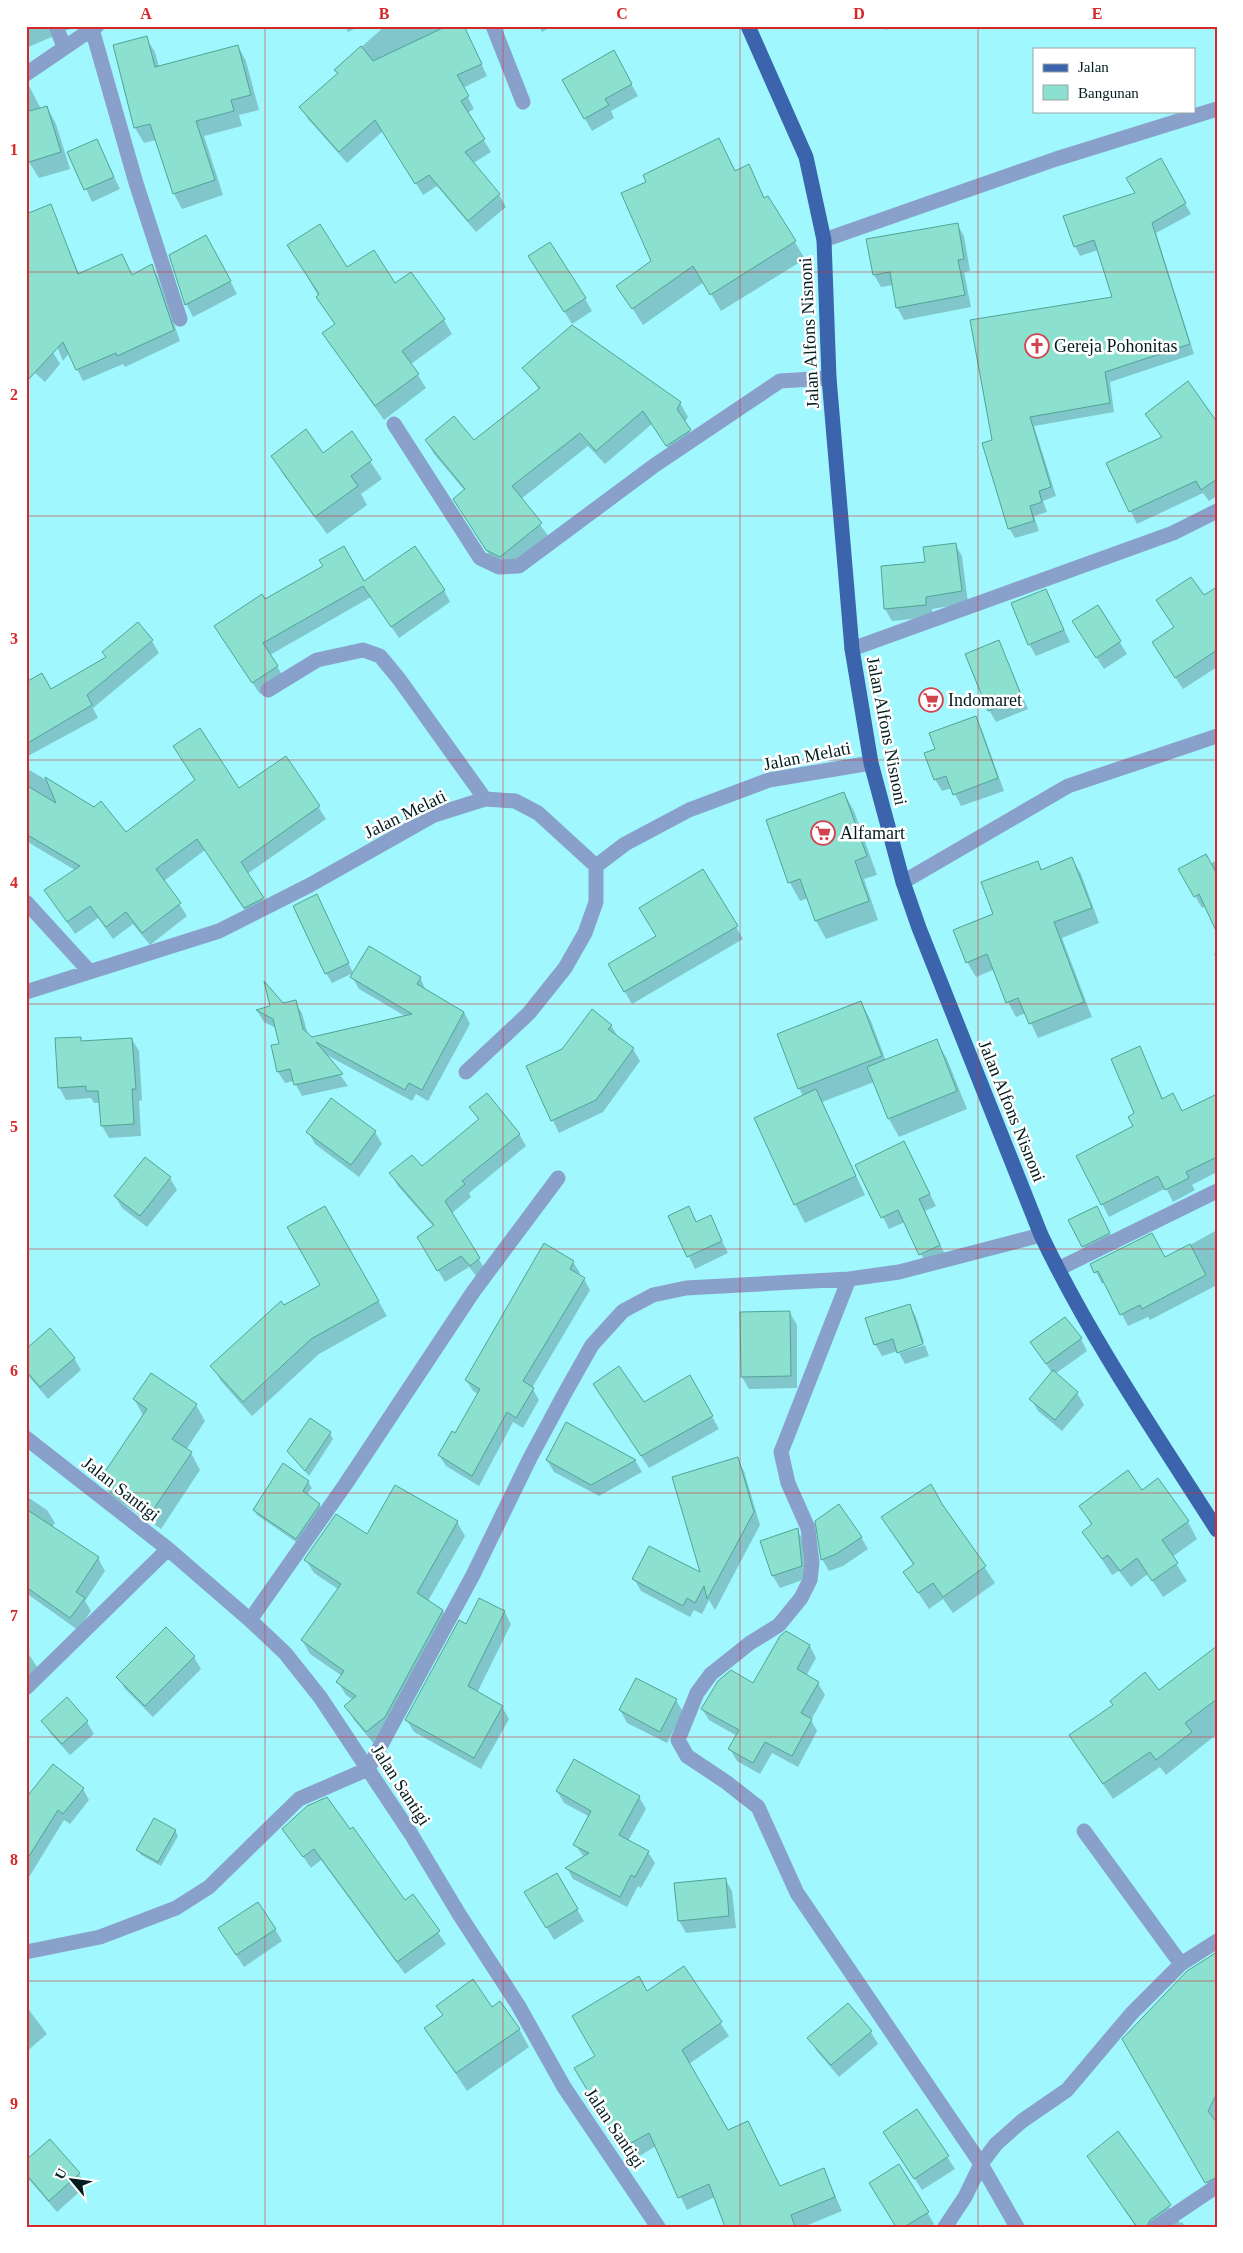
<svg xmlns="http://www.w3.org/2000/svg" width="1243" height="2253" font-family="Georgia,serif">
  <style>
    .shadow { fill: #0003 }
    .building { fill: #8ce0d0; stroke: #50a495 }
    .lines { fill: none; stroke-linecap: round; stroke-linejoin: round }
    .minor { stroke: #89a1ca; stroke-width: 15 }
    .major { stroke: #3b64ac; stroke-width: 15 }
    .grid { fill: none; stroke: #d62828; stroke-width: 1; stroke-opacity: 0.55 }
    .labels { text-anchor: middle; stroke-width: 5; stroke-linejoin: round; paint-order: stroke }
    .street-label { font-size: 18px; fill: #021d1f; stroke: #fff }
    .poi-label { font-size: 18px; fill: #021d1f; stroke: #fff; text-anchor: start }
    .neatline { fill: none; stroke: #d62828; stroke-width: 2 }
    .grid-label { font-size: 16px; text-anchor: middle; font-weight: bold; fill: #d62828 }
  </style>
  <rect width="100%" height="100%" fill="#a0f8fe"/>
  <path class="shadow" d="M26,26H77L68,30H60L54,36L26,48Z
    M345,26H360L348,32Z
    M385,26H464L487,76L463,88L474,109L467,113L491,152L472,164L499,195L506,207L476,232L437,186L423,195L383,131L347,163L308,119L301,108L340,73V66Z
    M539,26H552L542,32Z
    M883,26H895L886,30Z
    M146,38L155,52L159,67L238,46L246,61L259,110L239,115L242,126L204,136L223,195L182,209L174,194L156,140L144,143L135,128L114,46Z
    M613,52L638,96L611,111L614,118L592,131L585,119Z
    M26,84H28L41,109L47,107L56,124L70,169L39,178L29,162L26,152Z
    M96,140L120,189L92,202L69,152Z
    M719,140L736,172L748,166L765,199L768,197L805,259L721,311L704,282L643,325L618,286L653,262L648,182Z
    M1160,160L1191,214L1156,233L1194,354L1110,382L1114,412L1034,426L1056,496L1043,501L1047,512L1034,516L1039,531L1015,538L1009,528L993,441L1114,298L1098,250L1080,256L1075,246L1136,194Z
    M50,206L79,274L122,255L133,276L152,266L158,277L180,341L125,367L123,364L83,381L69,353L63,361L26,272Z
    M957,224L964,236L970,271L964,272L971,307L904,320L897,307L893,285L881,287L874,275Z
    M213,248L237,294L193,317L187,305L171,255Z
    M297,259L395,285L444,320L452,334L411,364L426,388L384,420L323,334L335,325Z
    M537,268L585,299L592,311L572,324Z
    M26,326L53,352L60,364L45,382L35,373L26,382Z
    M524,368L680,403L688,417L684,423L698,444L675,459L652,424L605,464L588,446L521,499L549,537L508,570L495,564L463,513L465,491L434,454L426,440L474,442L540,391Z
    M1146,414L1217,421V496L1209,501L1203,493L1137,524L1108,464L1162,438Z
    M351,433L382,479L361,494L367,505L327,534L283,474L272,456L323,454Z
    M955,544L962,556L968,603L932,609L933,617L892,621L885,609L927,563Z
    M364,583L444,590L450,602L399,638L371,597L270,655L284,678L260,694L222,638L265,601Z
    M1217,588V667L1183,689L1160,654L1175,628L1203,597Z
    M1046,590L1070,642L1036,656L1029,644Z
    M1098,607L1127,654L1104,669L1081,634Z
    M152,641L159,653L93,708L98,718L26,757V684L51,690Z
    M999,642L1028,709L996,722L989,710Z
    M975,718L982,730L1004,791L961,806L952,788L942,791L935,779L937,750Z
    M286,758L326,819L247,874L270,910L251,920L205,850L164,881L187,916L150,945L133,924L113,939L98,918L75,934L53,902L75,870L26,841V768L94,808L126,834L238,790Z
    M844,793L854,811L877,875L864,879L878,920L826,939L816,921L808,898L800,901L790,883L767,821Z
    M1072,859L1081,874L1099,923L1062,938L1092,1017L1038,1038L1026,1013L1016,1017L1008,1002L995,969L976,977L967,962L1037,863L1042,871Z
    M1217,860V930L1206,906L1202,908L1180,870L1210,864Z
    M703,871L743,939L632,1004L609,965L657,936Z
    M322,906L353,973L332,983L326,973Z
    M1217,953V961L1214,954Z
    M352,977H420L426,991L464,1012L470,1024L428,1101L416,1094L412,1101L325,1054L348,1086L302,1096L294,1081L285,1083L278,1072L280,1045L276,1028L264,1022L257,1011L295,1002L302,1013L308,1035L311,1038L405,1016L359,989Z
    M861,1002L871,1021L886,1061L936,1040L947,1059L967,1109L899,1137L889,1119L874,1082L822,1102L865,1195L805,1223L795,1204L803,1096L799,1088Z
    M611,1025L619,1039L633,1049L640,1061L603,1112L559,1133L527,1067Z
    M80,1039L82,1042L132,1039L139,1051L142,1100L139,1101L141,1136L109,1138L102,1126L100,1103H94L91,1098L66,1100L59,1087Z
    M1140,1048L1163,1099L1182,1112L1217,1095V1172L1192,1185L1195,1190L1173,1202L1166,1188L1109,1217L1077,1156L1134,1127Z
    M331,1100L375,1132L382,1144L359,1177L315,1144L308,1132Z
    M471,1107L519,1134L526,1146L469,1193L471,1197L451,1214L486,1271L477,1277L469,1267L445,1282L418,1237L434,1227L398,1186L391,1174L422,1168L479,1121Z
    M910,1154L936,1206L925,1211L946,1257L927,1266L905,1222L889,1229L857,1166Z
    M170,1178L177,1190L147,1227L122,1208L115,1196Z
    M324,1207L387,1316L319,1354L252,1416L221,1381L212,1366L284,1307L321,1286Z
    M689,1208L697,1223L710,1217L728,1253L695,1269L670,1217Z
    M1103,1220L1116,1245L1090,1258L1083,1246Z
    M1217,1230V1285L1150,1320L1148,1317L1128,1326L1105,1282L1102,1284L1092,1264L1165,1259Z
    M573,1262L580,1273L578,1276L584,1279L590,1290L532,1388L539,1400L523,1428L513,1422L479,1486L446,1466L439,1455L456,1435L478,1394L473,1391L466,1380Z
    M909,1305L916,1317L924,1342L899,1351V1353L898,1351L882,1356L875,1344Z
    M790,1313L797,1325V1388L749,1389L742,1377Z
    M1081,1339L1087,1351L1055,1374L1077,1393L1084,1405L1062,1431L1038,1411L1031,1399L1052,1373L1032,1343Z
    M925,1345L929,1356L905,1364L899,1353Z
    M26,1350L74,1358L81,1370L48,1399L26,1373Z
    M690,1377L719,1429L649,1468L601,1396L643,1403Z
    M134,1399L196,1405L205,1421L186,1450L191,1453L200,1470L161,1529L111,1496L101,1479L143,1415Z
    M330,1433L333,1439L309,1476L289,1451Z
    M737,1459L744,1471L760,1525L715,1610L709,1600L702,1614L694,1610L690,1617L641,1591L634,1579L702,1575Z
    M547,1460H635L642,1472L599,1496L554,1472Z
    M308,1482L312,1488L306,1495L319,1505L323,1510L299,1544L257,1515L254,1510Z
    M930,1485L995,1583L953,1613L943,1599L929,1609L905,1573L914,1566L882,1518Z
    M26,1496L47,1510L55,1523L52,1527L98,1558L105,1571L85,1601L91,1611L78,1630L26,1593Z
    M1081,1506L1188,1522L1197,1539L1172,1557L1187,1581L1163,1597L1148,1574L1131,1587L1119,1571L1112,1575L1084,1532L1092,1526Z
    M457,1522L465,1536L428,1601L443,1611L450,1624L374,1744L354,1720L346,1706L353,1700L346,1695L338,1682L342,1676L310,1654L302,1640L338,1589L314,1573L306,1560L367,1536Z
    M797,1530L804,1542L808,1578L780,1588L773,1576L761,1542Z
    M861,1537L868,1549L843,1566L829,1571L822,1559Z
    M504,1611L511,1624L477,1693L502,1707L509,1719L481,1769L414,1732L407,1720L467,1626Z
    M166,1629L194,1657L201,1669L153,1717L125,1689L118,1677Z
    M786,1633L810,1646L816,1658L806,1676L818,1683L825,1695L811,1720L817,1731L798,1767L772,1753L760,1774L737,1761L730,1749L737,1736L709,1720L702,1709L754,1685Z
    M1217,1648V1734L1166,1775L1160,1767L1113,1799L1080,1751Z
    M26,1650L41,1673L26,1683Z
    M637,1679L676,1700L683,1712L667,1743L627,1723L620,1710Z
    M43,1721L87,1722L94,1734L70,1755L50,1733Z
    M83,1789L89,1800L70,1824L64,1820L26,1882V1800Z
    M557,1791L639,1797L646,1809L628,1841L648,1852L655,1863L641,1888L638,1886L627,1907L573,1879L567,1868L585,1858L575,1845L590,1817L564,1803Z
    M284,1829L405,1902L413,1896L446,1944L405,1974L321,1860L311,1868Z
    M175,1830L178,1836L161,1866L141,1855L138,1850Z
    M556,1874L584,1921L554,1940L526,1892Z
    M725,1879L732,1891L736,1928L686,1933L679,1921Z
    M275,1929L282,1941L244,1967L227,1941Z
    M1217,1954V2200L1124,2039Z
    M683,1968L729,2036L689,2064L728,2132L780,2187L824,2170L842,2211L803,2227H726L715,2197L687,2210L656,2146L631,2161L583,2081L597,2056L647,1993Z
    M26,2006L47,2034L26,2052Z
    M438,2006L519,2029L529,2047L467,2091L426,2029L443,2016Z
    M871,2032L878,2044L839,2077L816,2050L809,2038Z
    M917,2111L955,2169L922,2190L892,2144Z
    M1117,2133L1180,2223L1182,2222L1185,2227H1136L1088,2156Z
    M50,2141L79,2174L86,2186L57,2212L26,2176V2162Z
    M927,2212L934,2224L930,2227H897Z"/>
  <path class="building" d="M447,26H464L482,64L457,75L469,96L461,101L485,139L465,152L500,194L468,221L429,175L415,184L375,120L339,152L299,107L338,73L334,70L361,46L373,61Z
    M147,36L155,67L238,45L251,95L231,100L234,111L196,121L215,180L173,194L150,124L134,128L113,45Z
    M614,50L632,84L605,99L609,105L584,119L562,80Z
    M47,106L61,152L26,163V112Z
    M719,138L735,171L749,164L764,198L768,196L796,241L710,295L693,266L632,309L616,286L651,261L621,193L646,182L643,175Z
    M97,139L114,177L84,190L67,152Z
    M1161,158L1186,203L1152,223L1190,344L1105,372L1110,403L1030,417L1051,487L1039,491L1042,502L1030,506L1034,521L1008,529L982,443L992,440L970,320L1112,297L1094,240L1074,247L1063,216L1135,193L1126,178Z
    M51,204L78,274L122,254L132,275L152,264L174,330L117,356L116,353L76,370L63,342L26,382V214Z
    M958,223L964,259L958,260L965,295L896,308L890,272L873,275L866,239Z
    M320,224L347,267L374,250L395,283L411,272L445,319L402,351L419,374L375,406L322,333L335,324L316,297L319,294L287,245Z
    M206,235L231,281L185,305L169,255Z
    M550,242L586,298L564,312L528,256Z
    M572,325L681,402L677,409L691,430L666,446L643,411L596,451L580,433L512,486L542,523L500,557L486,550L453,499L465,489L425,440L454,416L474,440L540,388L522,368Z
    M1188,381L1217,422V479L1201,490L1196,481L1129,512L1106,463L1162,437L1145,414Z
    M306,429L323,453L352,431L372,460L351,476L358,486L315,517L271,456Z
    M956,543L962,591L926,597V605L884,609L881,566L925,562L923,547Z
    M344,546L364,581L415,546L445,590L391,627L363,586L263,643L278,666L252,683L214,626L262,594L265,599L323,566L319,560Z
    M1191,577L1204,595L1217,587V650L1175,678L1152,642L1174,627L1156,600Z
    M1046,589L1064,630L1028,645L1011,603Z
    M1098,605L1121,641L1096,658L1072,621Z
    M138,622L153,640L87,695L92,705L26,744V682L42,673L51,689L106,657L102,652Z
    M999,640L1022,697L988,711L965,654Z
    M976,716L998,778L953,795L946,776L934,780L924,753L935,749L929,733Z
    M200,728L239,788L286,756L320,806L241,862L264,898L244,908L197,839L156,869L181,903L142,933L126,912L106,927L90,906L67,922L44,890L80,866L26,834V785L56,803L45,777L94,807L101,801L126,832L195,780L173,746Z
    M844,792L867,856L855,861L869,901L815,921L800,879L788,883L766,820Z
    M1206,854L1217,874V933L1199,894L1194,897L1178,869Z
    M1072,857L1092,908L1054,922L1084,1002L1029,1024L1018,998L1006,1003L987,954L966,963L953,930L993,914L981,882L1038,861L1041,870Z
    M703,869L738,926L624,992L608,964L656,936L639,908Z
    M317,894L349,963L325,974L293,906Z
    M369,946L421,977L417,984L464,1012L422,1090L409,1083L405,1090L316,1042L343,1074L294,1085L290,1069L277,1072L271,1045L279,1044L273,1019L256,1010L270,1006L264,981L283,1003L296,1000L303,1029L312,1037L412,1014L350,977Z
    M861,1001L882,1056L798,1089L777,1034Z
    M592,1009L612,1025L608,1029L634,1048L596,1100L551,1121L526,1066L562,1049Z
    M81,1037V1041L132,1038L136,1089H132L134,1124L101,1126L98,1091H86V1086L58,1088L55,1038Z
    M937,1039L957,1091L888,1119L867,1067Z
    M1140,1046L1162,1099L1173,1093L1182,1111L1217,1094V1157L1186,1172L1189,1178L1165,1190L1158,1176L1101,1205L1076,1156L1133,1126L1128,1117L1134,1113L1111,1059Z
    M816,1089L856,1176L794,1205L754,1118Z
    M487,1093L520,1134L462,1181L465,1184L445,1201L480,1258L470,1266L461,1256L437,1271L417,1237L434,1225L389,1173L412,1155L422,1166L479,1119L469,1107Z
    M331,1098L376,1131L351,1165L306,1132Z
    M904,1141L930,1194L919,1199L940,1245L919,1255L898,1210L881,1218L855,1165Z
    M145,1157L171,1177L140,1216L114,1196Z
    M325,1206L379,1301L311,1339L243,1402L210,1366L281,1301L284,1305L320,1285L287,1227Z
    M689,1206L696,1222L711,1215L722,1241L687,1257L668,1216Z
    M1097,1206L1110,1233L1082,1247L1068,1220Z
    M1152,1233L1165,1257L1190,1244L1206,1275L1142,1309L1140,1305L1120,1315L1098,1271L1094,1273L1090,1264Z
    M544,1243L574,1261L570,1269L585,1278L523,1381L534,1388L516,1418L507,1412L472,1476L438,1455L452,1431L455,1433L480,1389L465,1380Z
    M910,1304L923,1344L897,1353L893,1339L874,1345L865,1318Z
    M790,1311L791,1376L741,1377L740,1312Z
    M1065,1317L1082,1338L1046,1364L1030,1342Z
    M50,1328L75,1358L40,1387L26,1371V1349Z
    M619,1366L644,1402L690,1375L713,1416L641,1456L593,1384Z
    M1053,1370L1078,1392L1055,1420L1029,1399Z
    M151,1373L197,1404L172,1439L192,1452L151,1513L100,1479L147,1409L133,1399Z
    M310,1418L331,1432L305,1471L287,1451Z
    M566,1422L636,1460L591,1485L546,1460Z
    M738,1457L754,1512L707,1599L704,1586L695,1603L687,1598L683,1606L632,1579L649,1546L700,1572L672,1477Z
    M283,1463L309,1481L303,1491L320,1504L296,1539L253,1510Z
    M1128,1470L1142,1490L1158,1478L1189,1521L1162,1540L1178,1563L1152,1581L1137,1558L1120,1571L1108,1555L1102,1559L1082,1532L1092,1524L1079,1506Z
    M931,1484L942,1504L986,1566L943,1597L933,1583L918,1593L903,1572L914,1564L881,1517Z
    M395,1485L458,1521L417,1593L443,1610L385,1717L366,1732L344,1706L356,1696L336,1682L344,1671L301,1640L341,1584L304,1560L336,1514L367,1534Z
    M839,1504L862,1537L836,1554L821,1560L815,1521Z
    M26,1509L99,1557L76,1592L85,1598L70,1618L26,1587Z
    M798,1528L802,1566L772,1576L760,1541Z
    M479,1598L505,1611L468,1686L503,1706L474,1758L405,1720L459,1620L466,1624Z
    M166,1627L195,1656L145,1706L116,1677Z
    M786,1631L810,1645L797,1669L819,1682L801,1713L812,1719L792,1756L765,1742L753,1763L728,1749L739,1730L701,1709L718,1681L731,1670L753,1683L780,1636Z
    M1217,1646V1699L1185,1723L1192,1732L1156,1760L1150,1752L1103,1784L1069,1735L1113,1705L1110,1701L1145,1672L1159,1690Z
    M636,1678L677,1699L660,1732L619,1710Z
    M67,1697L88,1721L62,1744L41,1721Z
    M574,1759L640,1796L619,1835L649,1851L635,1877L631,1875L620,1897L565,1868L589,1853L573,1845L591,1811L556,1791Z
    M53,1764L84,1788L63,1814L58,1810L26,1861V1798Z
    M327,1797L350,1829L353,1827L405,1900L413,1894L440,1931L397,1962L314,1849L303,1857L282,1829L307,1806Z
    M154,1818L176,1830L158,1862L136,1850Z
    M557,1873L578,1909L546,1928L524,1892Z
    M726,1878L729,1916L678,1921L674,1883Z
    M258,1902L276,1929L236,1955L218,1928Z
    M1217,1952V2093L1208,2111L1217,2123V2177L1205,2183L1122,2039L1187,1971Z
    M684,1966L722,2022L682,2050L728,2130L748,2121L780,2186L824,2168L835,2197L791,2215L795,2227H725L709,2184L678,2198L649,2133L622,2148L574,2068L595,2056L572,2016L639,1976L647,1991Z
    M473,1979L492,2007L500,2001L520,2029L456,2073L424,2028L443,2015L436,2006Z
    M848,2003L872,2031L831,2065L807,2038Z
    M917,2109L949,2156L914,2179L883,2132Z
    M1118,2131L1171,2205L1150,2220L1147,2227H1137L1087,2156Z
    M50,2139L80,2173L49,2201L26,2174V2160Z
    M899,2164L929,2212L904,2227H896L869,2183Z"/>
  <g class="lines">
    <path class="minor" d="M56,26L64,47
      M97,26L92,29L136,183L180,319
      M493,26L523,102
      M26,74L92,29
      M824,240L1056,159L1217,109
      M394,424L480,558L499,567L519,566L655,465L780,381L829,378
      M852,649L1173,533L1217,511
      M268,690L317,660L363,650L380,656L399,679L485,799
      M903,882L1068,786L1217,736
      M26,902L90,972
      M26,992L219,931L310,885L434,815L485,799L515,801L538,813L596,866L625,844L689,810L769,780L871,763
      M466,1072L529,1013L565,968L585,933L596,902V866
      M1058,1269L1217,1191
      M849,1279L781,1452L788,1483L808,1528L812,1563L810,1580L801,1598L779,1625L750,1643L711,1674L697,1693L678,1740L687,1756L726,1782L758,1807L797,1893L981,2164L1017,2227
      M26,1438L168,1549L250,1620L285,1653L320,1697L411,1834L459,1914L518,2005L564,2087L658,2227
      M250,1620L345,1485L473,1292L558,1178
      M26,1688L168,1549
      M1084,1831L1181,1964
      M26,1952L100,1937L176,1908L209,1887L299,1799L368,1769L473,1575L530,1458L566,1391L592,1345L623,1311L653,1295L686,1288L849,1279L899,1272L1041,1235
      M945,2227L965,2197L981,2164L996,2144L1022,2121L1067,2090L1132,2013L1181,1964L1217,1941
      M1156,2227L1217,2186"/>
    <path class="major" d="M748,26L806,157L824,240L829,378L852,649L871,763L903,882L919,928L1041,1235C1090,1338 1156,1434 1217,1530"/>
  </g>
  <path class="grid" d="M265,26V2227M503,26V2227M740,26V2227M978,26V2227M26,272H1217M26,516H1217M26,760H1217M26,1004H1217M26,1249H1217M26,1493H1217M26,1737H1217M26,1981H1217"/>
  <defs>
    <g id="church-ring" transform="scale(1.25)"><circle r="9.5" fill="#fff" stroke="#d3434d" stroke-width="1.5"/><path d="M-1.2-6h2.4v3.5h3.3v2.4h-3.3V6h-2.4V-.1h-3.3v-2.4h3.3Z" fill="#d3434d"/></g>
    <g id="supermarket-ring" transform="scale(1.25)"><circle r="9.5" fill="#fff" stroke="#d3434d" stroke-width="1.5"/><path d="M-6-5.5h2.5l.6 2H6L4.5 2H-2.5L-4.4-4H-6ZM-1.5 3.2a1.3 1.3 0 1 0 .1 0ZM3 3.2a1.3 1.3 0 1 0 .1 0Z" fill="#d3434d"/></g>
  </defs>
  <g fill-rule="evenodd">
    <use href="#church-ring" x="1037" y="346"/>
    <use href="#supermarket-ring" x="931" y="700"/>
    <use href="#supermarket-ring" x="823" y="833"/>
  </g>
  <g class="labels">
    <g class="street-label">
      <text transform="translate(809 333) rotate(-93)" y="6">Jalan Alfons Nisnoni</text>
      <text transform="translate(887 731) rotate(79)" y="6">Jalan Alfons Nisnoni</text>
      <text transform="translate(807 756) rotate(-11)" y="6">Jalan Melati</text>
      <text transform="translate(405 814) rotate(-26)" y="6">Jalan Melati</text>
      <text transform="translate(1012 1111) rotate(68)" y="6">Jalan Alfons Nisnoni</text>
      <text transform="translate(121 1489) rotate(38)" y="6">Jalan Santigi</text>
      <text transform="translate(401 1785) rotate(57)" y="6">Jalan Santigi</text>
      <text transform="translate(615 2128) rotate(56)" y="6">Jalan Santigi</text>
    </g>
    <g class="poi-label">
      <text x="1054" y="352">Gereja Pohonitas</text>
      <text x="948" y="706">Indomaret</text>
      <text x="840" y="839">Alfamart</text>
    </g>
  </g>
  <rect width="1243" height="2253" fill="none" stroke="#ffffff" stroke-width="55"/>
  <rect x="1033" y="48" width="162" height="65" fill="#ffffff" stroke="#9aa5a5"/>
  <rect x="1043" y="64" width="25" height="8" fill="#3b64ac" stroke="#9aa5a5"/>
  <text x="1078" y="72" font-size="15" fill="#021d1f">Jalan</text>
  <rect x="1043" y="85" width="25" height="15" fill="#8ce0d0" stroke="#9aa5a5"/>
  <text x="1078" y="98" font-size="15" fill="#021d1f">Bangunan</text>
  <g transform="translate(72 2180) rotate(299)" stroke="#ffffff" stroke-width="4" paint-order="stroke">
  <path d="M0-4L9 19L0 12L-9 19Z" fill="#021d1f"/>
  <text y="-8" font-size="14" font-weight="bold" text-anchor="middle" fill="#021d1f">U</text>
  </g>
  <rect x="28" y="28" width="1188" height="2198" class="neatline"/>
  <g class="grid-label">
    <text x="146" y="19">A</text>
    <text x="384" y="19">B</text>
    <text x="622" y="19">C</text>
    <text x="859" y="19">D</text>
    <text x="1097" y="19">E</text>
    <text x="14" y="155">1</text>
    <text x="14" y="400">2</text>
    <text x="14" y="644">3</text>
    <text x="14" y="888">4</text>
    <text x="14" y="1132">5</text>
    <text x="14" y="1376">6</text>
    <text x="14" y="1621">7</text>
    <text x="14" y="1865">8</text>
    <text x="14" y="2109">9</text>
  </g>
</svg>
